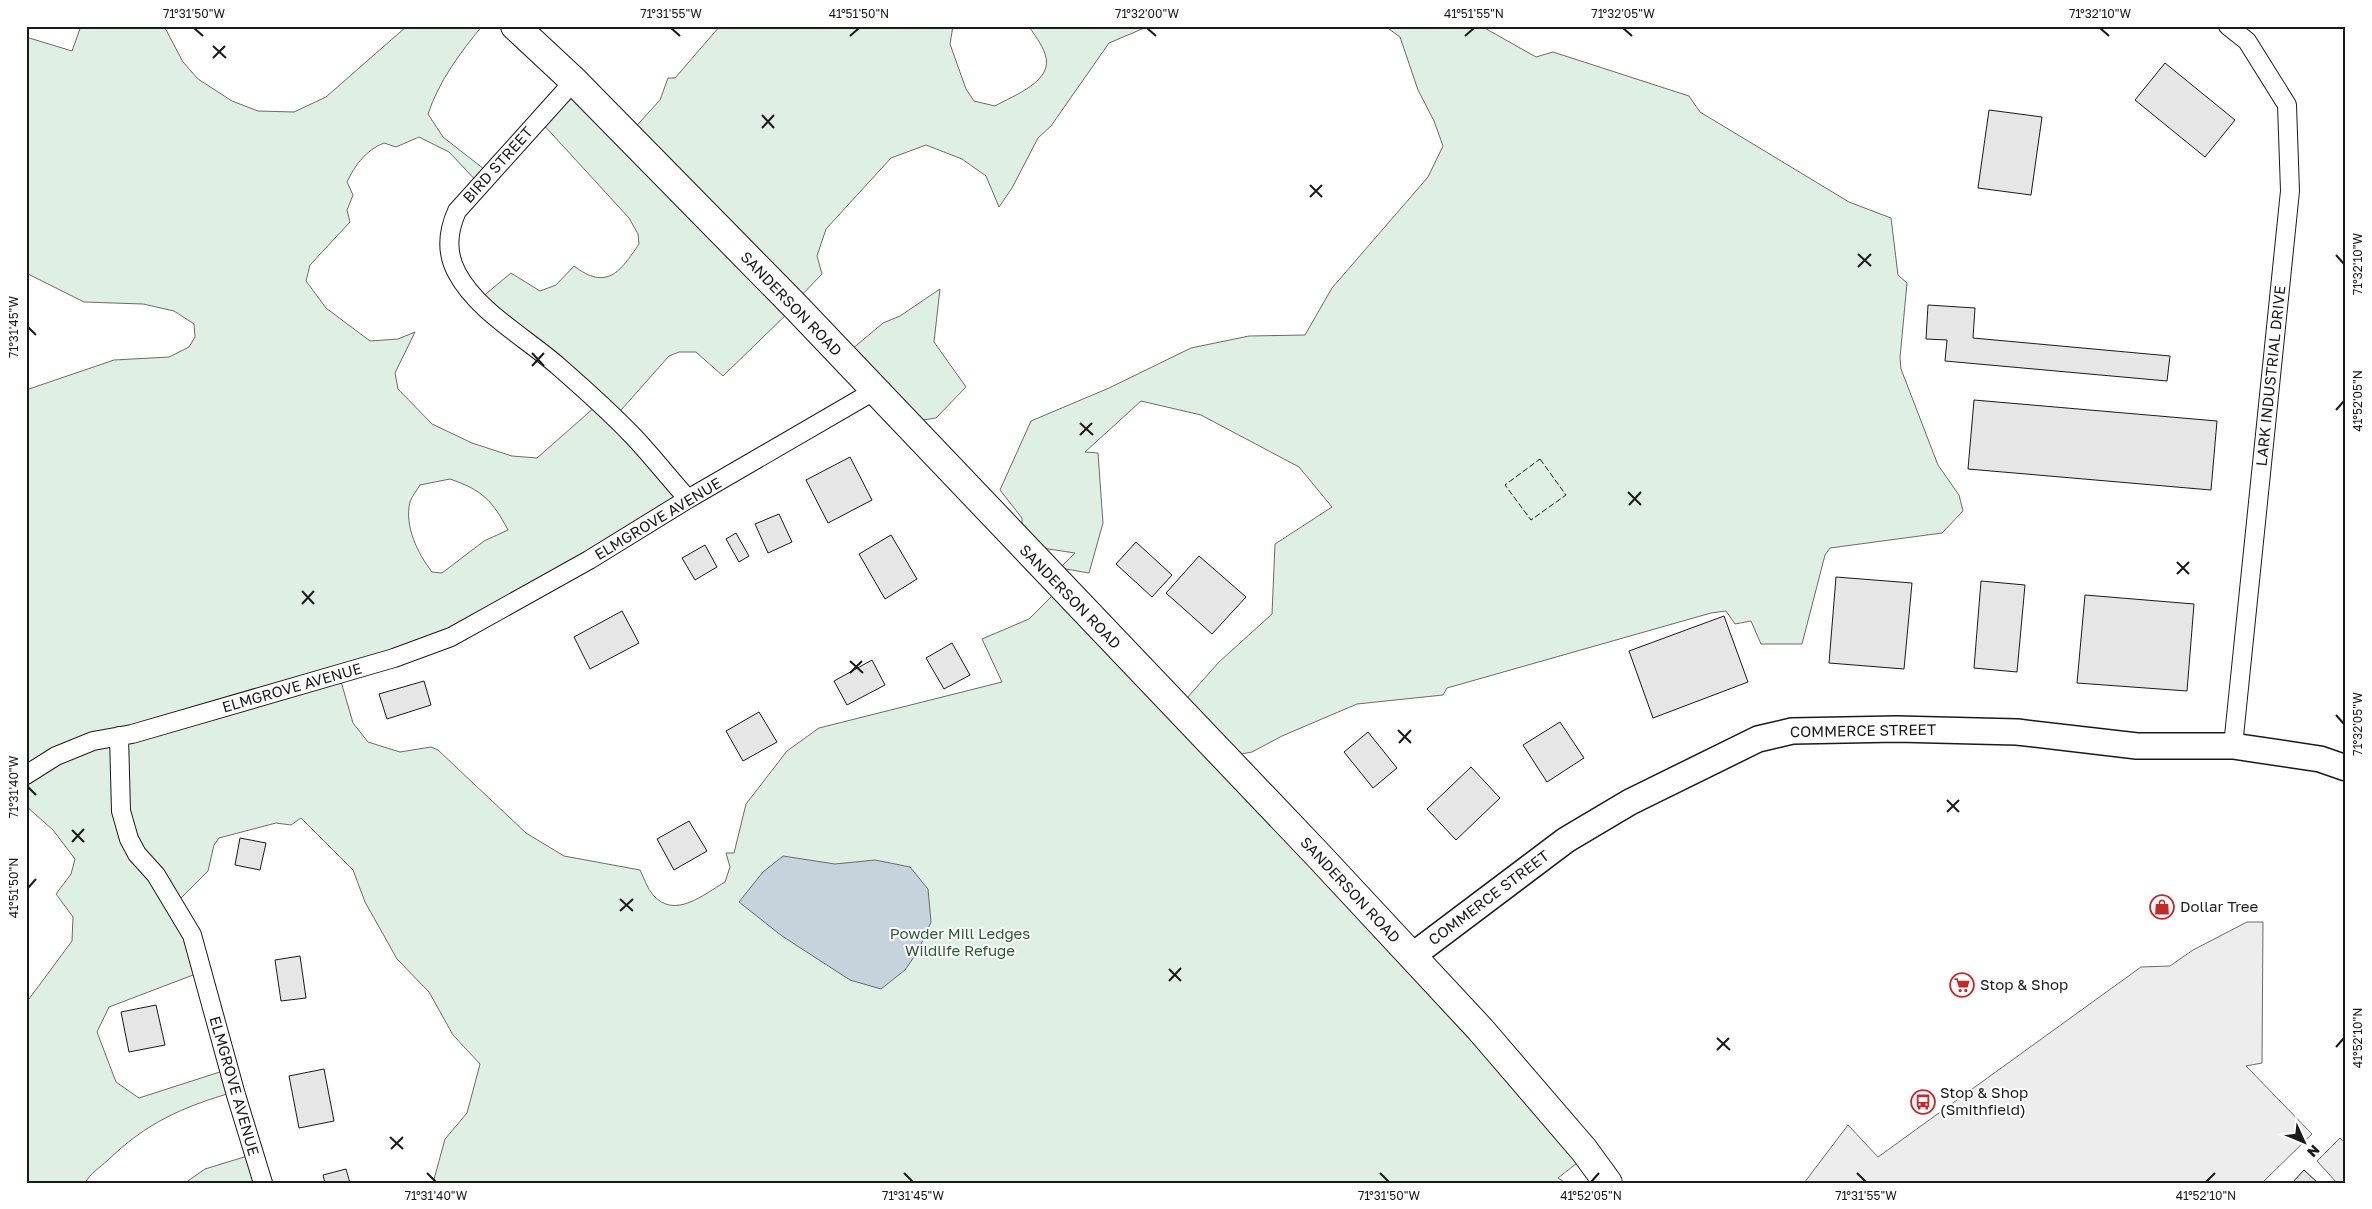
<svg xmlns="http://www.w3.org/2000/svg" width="2372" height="1209" font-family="'Golos Text',sans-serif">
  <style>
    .green { fill: #e0efe3; stroke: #6a6a6a; fill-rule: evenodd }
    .parking { fill: #ededed; stroke: #6a6a6a }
    .water { fill: #c6d2dc; stroke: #6a6a6a }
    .building { fill: #e6e6e6; stroke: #1a1a1a }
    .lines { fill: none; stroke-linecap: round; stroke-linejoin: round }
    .street-casing { stroke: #1a1a1a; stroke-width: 20 }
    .secondary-casing { stroke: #1a1a1a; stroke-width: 28 }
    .primary-casing { stroke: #1a1a1a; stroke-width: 30 }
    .street { stroke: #fff; stroke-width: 18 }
    .secondary { stroke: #fff; stroke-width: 25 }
    .primary { stroke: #fff; stroke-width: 28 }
    .fence { stroke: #1a1a1a; stroke-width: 1; stroke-dasharray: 6 2.5; stroke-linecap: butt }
    .ticks { fill: none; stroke: #1a1a1a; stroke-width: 2 }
    .labels { text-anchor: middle; stroke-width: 4; stroke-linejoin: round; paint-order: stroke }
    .street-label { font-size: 15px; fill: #1a1a1a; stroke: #fff }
    .poi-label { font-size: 15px; fill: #1a1a1a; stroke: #fff; text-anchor: start }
    .park-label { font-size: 15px; fill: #2b5a34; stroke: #fff }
    .neatline { fill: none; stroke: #1a1a1a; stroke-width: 2 }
    .ticks-label { font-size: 12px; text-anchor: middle; fill: #1a1a1a }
  </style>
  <rect width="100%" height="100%" fill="#fff"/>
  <path class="green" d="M81,26H164L183,62L198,79L232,101L258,111L294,112L326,97L407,26H482C460,53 439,81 428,114L443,137L489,173L481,186L449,152L419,137L396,147L384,143C366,150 355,165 347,182L353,195L347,210L350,222L310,265L306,281L326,308L370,341L398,339L415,332L395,373L398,389L432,424L472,443L512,456L537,458L596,406L481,298L511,273L540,291L556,285L574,266C607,291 620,272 639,244L638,234L629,218L541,122L573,87L629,134L660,100L668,78H675L720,26H953L950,44L966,89L974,101L995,106C1014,95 1055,81 1045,54C1042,44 1034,35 1029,26H1149L1109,43L1051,126L1038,138L1012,188L999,207L986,176L962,159L926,145L891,158L826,229L817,256L822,274L796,301L792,309L723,376L696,352H679L669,356L614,418L689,500L541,590L340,678L353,723L368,742L400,752L431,747L438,750L526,833L564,856L640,870C644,878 647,888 653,895C675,920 704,894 725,882L730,867L726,853H734L746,804L787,751L819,728L1002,682L982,639L1029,619L1060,588L1179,707L1219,662L1272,614L1275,544L1332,507L1299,467L1201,415L1141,401L1085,452L1098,453L1103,523L1089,573L1060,568L1075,553L1022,545V518L1000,490L1031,421L1109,388L1191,348L1249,336L1305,335L1332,288L1428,177L1443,146L1434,121L1418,90L1400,37L1385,26H1481L1536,57L1553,52L1689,96L1700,112L1849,202L1891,218L1898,275L1907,283L1900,358L1901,369L1938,465L1959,495L1963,511L1942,533L1830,548L1825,555L1802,644H1761L1751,621L1735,624L1726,611L1711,613L1447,688L1443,695L1357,704L1282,736L1252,752L1225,757L1586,1156L1558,1178L1566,1183H433L445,1139L467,1113L480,1064L453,1035L429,992L397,959L365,902L353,870L301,818L291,825L276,823L219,838L214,845L208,871L176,903L201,972L109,1007L97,1032L116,1082L139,1098L229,1069L234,1092C182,1107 146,1123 107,1161C100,1167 90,1174 85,1183H26V1003L72,941L73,917L56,894L71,874L75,859L53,830L26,806V390L114,360L169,357L189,347L195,337L194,324L174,311L143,304L84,302L26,273V37L72,51ZM450,479C482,490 492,500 508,530L484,541L442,573L432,572C418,554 404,526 410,502C412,496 417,490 420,485Z
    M940,289L934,342L966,387L936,418L905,423L845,355L883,323L900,316Z
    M254,1154L263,1183H185L205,1169Z"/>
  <path class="parking" d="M2247,922H2263L2262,1063L2246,1066L2312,1134L2262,1183H1804L1848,1125L1878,1157L2141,967L2170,966L2193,950Z
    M2340,1138L2346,1144V1183H2337L2317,1161Z"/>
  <path class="water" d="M783,856L835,864L875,860L910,867L928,889L931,922L918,951L905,970L881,989L850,980L782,936L739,902L763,872Z"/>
  <path class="building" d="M2165,63L2235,120L2205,157L2135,100Z
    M1989,110L2042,117L2031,195L1978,188Z
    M1928,305L1975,308L1973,338L2170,356L2167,381L1945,361L1947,340L1926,339Z
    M1974,400L2217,421L2211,490L1968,469Z
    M850,457L872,500L828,523L806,480Z
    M779,514L792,542L768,553L755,524Z
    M736,533L749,556L739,562L726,539Z
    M891,535L917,579L885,599L859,554Z
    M1136,542L1172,575L1152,597L1116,564Z
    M705,545L717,567L695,580L682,558Z
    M1199,556L1246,597L1212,634L1166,593Z
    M1836,577L1912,583L1904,669L1829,663Z
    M1981,581L2025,585L2017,672L1974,668Z
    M2085,595L2194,604L2187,691L2077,683Z
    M622,611L639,643L590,669L574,637Z
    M1724,616L1748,682L1653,718L1629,651Z
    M952,643L970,675L944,689L926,658Z
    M872,660L885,685L847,705L834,681Z
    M424,681L431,705L387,719L379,694Z
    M759,712L777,742L743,761L726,731Z
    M1560,722L1584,758L1547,782L1523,745Z
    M1368,732L1397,768L1373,788L1344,752Z
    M1471,767L1500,798L1456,840L1427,809Z
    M689,821L707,851L674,870L657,839Z
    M240,838L266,843L260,870L235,865Z
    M300,956L306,998L281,1001L275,960Z
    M156,1005L165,1045L129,1052L121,1012Z
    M324,1069L334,1121L299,1128L289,1076Z
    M346,1169L350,1183H325L323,1175Z
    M2304,1170L2318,1183H2292Z"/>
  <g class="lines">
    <g class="street-casing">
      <path id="street" d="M2228,26L2247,41L2287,105L2290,191L2233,746
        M574,81L457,211C448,231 446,253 457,273C477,311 526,338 558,366C582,387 611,413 633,436C652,456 669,478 688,499
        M119,736L121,811L129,839L137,854L156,875L192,935L236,1095L263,1183
        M26,775L56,756L93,741L132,734L394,658L451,637L589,560L688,499L874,391"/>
    </g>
    <g class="secondary-casing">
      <path id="secondary" d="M1412,956L1566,840L1630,802L1758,739L1792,731L1897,729L2017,732L2137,746H2233L2320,759L2346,768"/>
    </g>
    <g class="primary-casing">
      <path id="primary" d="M515,26L574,81L797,308L1318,855L1480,1029L1584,1150L1608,1183"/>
    </g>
    <use href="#street" class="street"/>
    <use href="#secondary" class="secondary"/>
    <use href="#primary" class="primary"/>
    <path class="fence" d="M1540,459L1566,495L1531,520L1505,485Z"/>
  </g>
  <path class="ticks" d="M194,28L203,36M671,28L680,36M1147,28L1156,36M1623,28L1632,36M2100,28L2109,36M850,36L859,28M1465,36L1474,28M213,46L226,58M213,58L225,46M762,115L774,128M762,128L774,115M1310,185L1322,197M1310,197L1322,185M1858,254L1871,266M2336,255L2344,264M1858,267L1871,254M28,327L36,335M532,353L544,366M532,366L544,353M2336,410L2344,401M1080,423L1093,435M1080,435L1092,423M1628,492L1641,505M1629,505L1641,492M2177,562L2189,574M2177,574L2189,562M302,591L314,604M302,604L314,591M850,661L863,673M850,673L862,661M2336,715L2344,724M1398,730L1411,743M1399,743L1411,730M28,787L36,795M1947,800L1959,812M1947,812L1959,800M72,830L84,842M72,842L84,829M28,888L36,879M620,899L633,911M620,911L633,899M1169,969L1181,981M1169,981L1181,968M1717,1038L1730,1050M2336,1047L2344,1038M1717,1050L1729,1038M390,1137L403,1149M391,1149L403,1137M427,1173L436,1182M904,1173L913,1182M1380,1173L1389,1182M1857,1173L1866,1182M1591,1182L1599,1173M2206,1182L2215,1173"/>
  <defs>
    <g id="shop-ring" transform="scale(1.25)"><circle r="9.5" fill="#fff" stroke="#c62828" stroke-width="1.5"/><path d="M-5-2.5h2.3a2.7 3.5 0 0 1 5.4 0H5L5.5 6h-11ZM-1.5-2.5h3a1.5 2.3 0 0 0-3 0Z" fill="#c62828"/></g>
    <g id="supermarket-ring" transform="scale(1.25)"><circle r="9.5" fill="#fff" stroke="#c62828" stroke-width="1.5"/><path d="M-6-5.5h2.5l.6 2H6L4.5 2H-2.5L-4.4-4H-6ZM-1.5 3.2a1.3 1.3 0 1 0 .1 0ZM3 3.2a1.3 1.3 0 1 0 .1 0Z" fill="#c62828"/></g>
    <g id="bus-ring" transform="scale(1.25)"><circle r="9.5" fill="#fff" stroke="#c62828" stroke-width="1.5"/><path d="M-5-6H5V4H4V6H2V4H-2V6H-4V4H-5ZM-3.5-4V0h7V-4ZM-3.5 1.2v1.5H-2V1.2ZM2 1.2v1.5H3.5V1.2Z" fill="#c62828"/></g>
  </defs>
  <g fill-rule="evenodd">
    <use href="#shop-ring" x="2162" y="907"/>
    <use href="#supermarket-ring" x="1962" y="985"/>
    <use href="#bus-ring" x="1923" y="1102"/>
  </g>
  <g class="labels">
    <g class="street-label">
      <text transform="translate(498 165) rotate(-48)" y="5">BIRD STREET</text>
      <text transform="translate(791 304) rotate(46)" y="5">SANDERSON ROAD</text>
      <text transform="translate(2271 376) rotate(-84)" y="5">LARK INDUSTRIAL DRIVE</text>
      <text transform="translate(658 519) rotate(-31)" y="5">ELMGROVE AVENUE</text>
      <text transform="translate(1070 597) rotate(46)" y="5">SANDERSON ROAD</text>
      <text transform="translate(292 688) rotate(-16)" y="5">ELMGROVE AVENUE</text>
      <text transform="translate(1863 731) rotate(-1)" y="5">COMMERCE STREET</text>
      <text transform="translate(1350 890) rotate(47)" y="5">SANDERSON ROAD</text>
      <text transform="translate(1489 898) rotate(-37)" y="5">COMMERCE STREET</text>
      <text transform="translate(234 1086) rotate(74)" y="5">ELMGROVE AVENUE</text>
    </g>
    <g class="poi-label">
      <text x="2180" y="912">Dollar Tree</text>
      <text x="1980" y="990">Stop &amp; Shop</text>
      <text x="1940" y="1098">Stop &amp; Shop<tspan x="1940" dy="17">(Smithfield)</tspan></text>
    </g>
    <g class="park-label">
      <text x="960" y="939">Powder Mill Ledges<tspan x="960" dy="17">Wildlife Refuge</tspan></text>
    </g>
  </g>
  <rect width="2372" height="1209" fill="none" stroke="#ffffff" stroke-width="55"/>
  <g transform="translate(2304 1142) rotate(134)" stroke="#ffffff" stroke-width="4" paint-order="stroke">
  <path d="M0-4L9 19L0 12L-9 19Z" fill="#1a1a1a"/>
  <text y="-8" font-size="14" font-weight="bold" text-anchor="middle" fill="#1a1a1a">N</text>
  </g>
  <rect x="28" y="28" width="2316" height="1154" class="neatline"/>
  <g class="ticks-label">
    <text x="194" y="18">71°31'50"W</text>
    <text x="671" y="18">71°31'55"W</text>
    <text x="859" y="18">41°51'50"N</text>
    <text x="1147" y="18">71°32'00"W</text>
    <text x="1474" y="18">41°51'55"N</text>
    <text x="1623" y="18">71°32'05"W</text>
    <text x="2100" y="18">71°32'10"W</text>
    <text transform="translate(2358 264) rotate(-90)" y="4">71°32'10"W</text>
    <text transform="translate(14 327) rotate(-90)" y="4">71°31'45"W</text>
    <text transform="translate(2358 401) rotate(-90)" y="4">41°52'05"N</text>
    <text transform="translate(2358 724) rotate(-90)" y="4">71°32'05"W</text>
    <text transform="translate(14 787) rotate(-90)" y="4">71°31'40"W</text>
    <text transform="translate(14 888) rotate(-90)" y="4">41°51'50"N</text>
    <text transform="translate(2358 1038) rotate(-90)" y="4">41°52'10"N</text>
    <text x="436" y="1200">71°31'40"W</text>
    <text x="913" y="1200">71°31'45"W</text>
    <text x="1389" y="1200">71°31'50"W</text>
    <text x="1591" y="1200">41°52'05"N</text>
    <text x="1866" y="1200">71°31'55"W</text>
    <text x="2206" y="1200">41°52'10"N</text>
  </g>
</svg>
